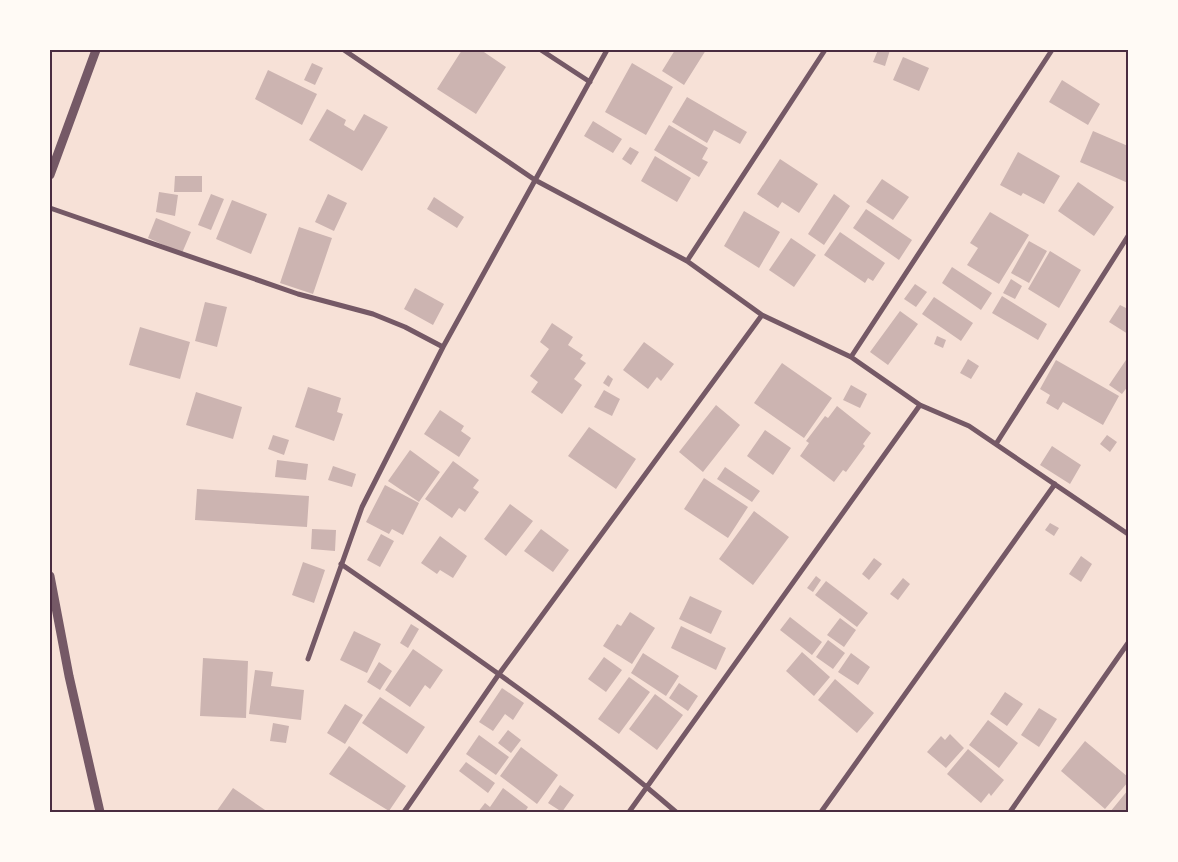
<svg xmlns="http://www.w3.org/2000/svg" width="1178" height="862" font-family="Raleway,sans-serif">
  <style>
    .building { fill: #ccb4b1 }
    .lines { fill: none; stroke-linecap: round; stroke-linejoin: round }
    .minor { stroke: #755966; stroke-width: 5 }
    .tertiary { stroke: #755966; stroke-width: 9 }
    .neatline { fill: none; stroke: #4a2c40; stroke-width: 2 }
  </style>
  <rect width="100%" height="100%" fill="#f7e1d7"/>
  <path class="building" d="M462,50H481L506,67L476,114L437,89Z
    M675,50H706L684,85L662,71Z
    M878,50H890L885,66L873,62Z
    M903,57L929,68L919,91L893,80Z
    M312,63L323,68L315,85L304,80Z
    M632,63L673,87L646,135L605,112Z
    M268,70L317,94L302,125L255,99Z
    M1062,80L1100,104L1088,125L1049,102Z
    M687,97L747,132L740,144L714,130L707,143L672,122Z
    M327,109L346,120L344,125L354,131L364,114L388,127L362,171L309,140Z
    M593,121L622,139L613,153L584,136Z
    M669,125L708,148L702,159L708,162L699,177L654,150Z
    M1093,131L1128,146V183L1080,162Z
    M630,147L639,152L631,165L622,159Z
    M1018,152L1060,176L1044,204L1023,193L1021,196L1000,185Z
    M655,156L691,178L677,202L641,181Z
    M780,159L818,184L799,213L782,202L778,208L757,194Z
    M175,176H202V192H174Z
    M882,179L909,197L893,220L866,202Z
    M1078,182L1114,207L1094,236L1058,211Z
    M159,192L178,195L175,216L156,212Z
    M211,194L224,199L211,230L198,225Z
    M328,194L347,203L334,231L315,222Z
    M834,194L850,206L824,245L808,234Z
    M434,197L464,217L457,228L427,209Z
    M232,200L267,214L251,254L216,239Z
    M866,209L912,240L899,260L853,228Z
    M744,211L780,232L759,268L724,246Z
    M990,212L1029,235L999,284L967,265L978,248L970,243Z
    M156,218L191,232L182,253L148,238Z
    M299,227L332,238L313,294L280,283Z
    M840,232L885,263L873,281L868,278L865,283L824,255Z
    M791,238L816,255L794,287L769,270Z
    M1029,241L1047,251L1029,283L1011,273Z
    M1050,251L1081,270L1059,308L1028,289Z
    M952,267L992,293L981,310L942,283Z
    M1011,279L1022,286L1015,299L1003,293Z
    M915,284L927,292L916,307L904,299Z
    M415,288L444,304L433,325L404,309Z
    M1002,296L1047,324L1038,340L992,313Z
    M934,297L973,323L961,341L922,314Z
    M205,302L227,307L217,347L195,341Z
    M1120,305L1126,308L1128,305V334L1109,322Z
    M900,311L918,324L888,365L870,352Z
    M552,323L573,337L568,345L583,355L580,359L586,363L574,379L582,385L562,414L531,392L538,382L530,376L549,349L540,342Z
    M140,327L190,342L180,379L129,365Z
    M937,336L946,340L943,348L934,344Z
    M644,342L674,364L661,381L657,377L648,389L623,370Z
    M968,359L979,366L971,379L960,373Z
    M1056,360L1119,396L1103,425L1063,402L1058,410L1046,403L1050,395L1040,389Z
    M1126,360L1128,361V386L1122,394L1109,385Z
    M782,363L832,398L804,438L754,403Z
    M608,375L613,379L609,387L603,383Z
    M851,385L867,394L860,408L843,400Z
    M308,387L341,398L337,412L343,414L334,441L295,427Z
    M604,390L620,399L612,416L594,407Z
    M196,392L242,407L233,439L186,425Z
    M716,405L740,425L703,472L679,452Z
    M837,406L871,433L863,444L865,446L846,472L843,470L834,482L800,456L809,443L806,441L825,416L828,418Z
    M440,410L464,426L461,431L471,438L459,457L424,434Z
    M589,427L636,459L616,489L568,456Z
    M765,430L791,448L773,475L747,456Z
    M273,435L289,440L284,455L268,449Z
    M1107,435L1117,442L1110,452L1100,444Z
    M1052,446L1081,465L1070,484L1040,465Z
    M410,450L440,472L419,502L388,481Z
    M277,460L308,464L306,480L275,477Z
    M453,461L479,480L473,488L479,492L465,512L459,508L452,518L425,499Z
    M333,466L356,474L352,487L328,480Z
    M725,467L760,491L752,502L717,479Z
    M704,478L748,507L728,538L684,509Z
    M385,485L419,503L403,535L392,529L389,534L366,522Z
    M197,489L309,496L307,527L195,520Z
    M510,504L533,521L506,556L484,539Z
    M754,511L789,537L753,585L719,559Z
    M1050,523L1059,528L1054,536L1045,530Z
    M312,529L336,530L335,551L311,549Z
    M541,529L569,550L553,572L524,551Z
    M381,534L394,541L380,567L367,560Z
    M440,536L467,556L453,578L440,570L437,574L421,563Z
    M1081,556L1092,564L1081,582L1069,574Z
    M874,558L882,564L869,580L862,574Z
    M303,562L325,570L314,603L292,595Z
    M816,576L821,580L813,592L807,588Z
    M903,578L910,584L898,600L890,594Z
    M826,581L868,613L857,627L815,595Z
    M690,596L722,611L711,634L679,619Z
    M630,612L655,628L632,664L603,646L617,624L621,626Z
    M790,617L822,642L812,655L780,630Z
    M840,618L856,630L844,647L827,635Z
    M411,624L419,629L408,648L400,643Z
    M681,626L726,648L716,670L671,648Z
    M354,631L381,644L367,673L340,660Z
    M828,640L845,653L833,669L816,657Z
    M413,649L443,670L430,689L425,685L410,707L385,690Z
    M802,652L830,677L814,696L786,671Z
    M643,653L679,676L666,696L631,673Z
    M851,653L870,667L858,685L838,672Z
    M604,657L622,670L606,692L588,679Z
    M203,658L248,661L246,718L200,716Z
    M379,662L392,671L380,690L367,682Z
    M255,670L273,672L271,686L304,690L301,720L249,714Z
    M629,677L650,692L619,734L598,719Z
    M835,679L874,713L857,733L818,700Z
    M679,683L698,696L688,711L669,698Z
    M502,688L524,703L513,720L505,714L493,731L479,722Z
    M1005,692L1023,704L1007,726L990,714Z
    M655,694L683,715L657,750L629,729Z
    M380,697L425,727L407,754L362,723Z
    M345,704L363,715L345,744L327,733Z
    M1039,708L1057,719L1039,747L1021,735Z
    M988,720L1018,743L999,768L969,745Z
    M273,723L289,726L286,743L270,741Z
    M508,730L521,740L511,753L498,743Z
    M950,734L964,748L946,768L927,752L941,736L945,740Z
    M479,735L509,757L496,775L466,754Z
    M1085,741L1128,777V782L1105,809L1061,771Z
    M349,746L406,786L389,811L329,774Z
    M521,747L558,775L537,804L500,776Z
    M968,749L1004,780L991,796L989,793L981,803L947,774Z
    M466,762L495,783L488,793L459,771Z
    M560,785L574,795L562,812L548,803Z
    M233,788L268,812H216Z
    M503,788L528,807L525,812H478L485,803L490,807Z
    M1128,790V812H1110Z"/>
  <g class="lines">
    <path class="minor" d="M344,50L535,180L687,261L762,315L851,357L920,405L969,426L1128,534
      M541,50L590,82
      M50,208L298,294L373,314L405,327L443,347
      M687,261L825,50
      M851,357L1052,50
      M996,444L1128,236
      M341,564C455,643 571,721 676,812
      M308,659L362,507L443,347L607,50
      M404,812L499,674L762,315
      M629,812L920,405
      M821,812L1055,484
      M1010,812L1128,643"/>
    <path class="tertiary" d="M50,175L96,50
      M50,576L69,676L100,812"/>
  </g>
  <rect width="1178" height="862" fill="none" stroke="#fffaf5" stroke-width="102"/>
  <rect x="51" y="51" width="1076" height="760" class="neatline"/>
</svg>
